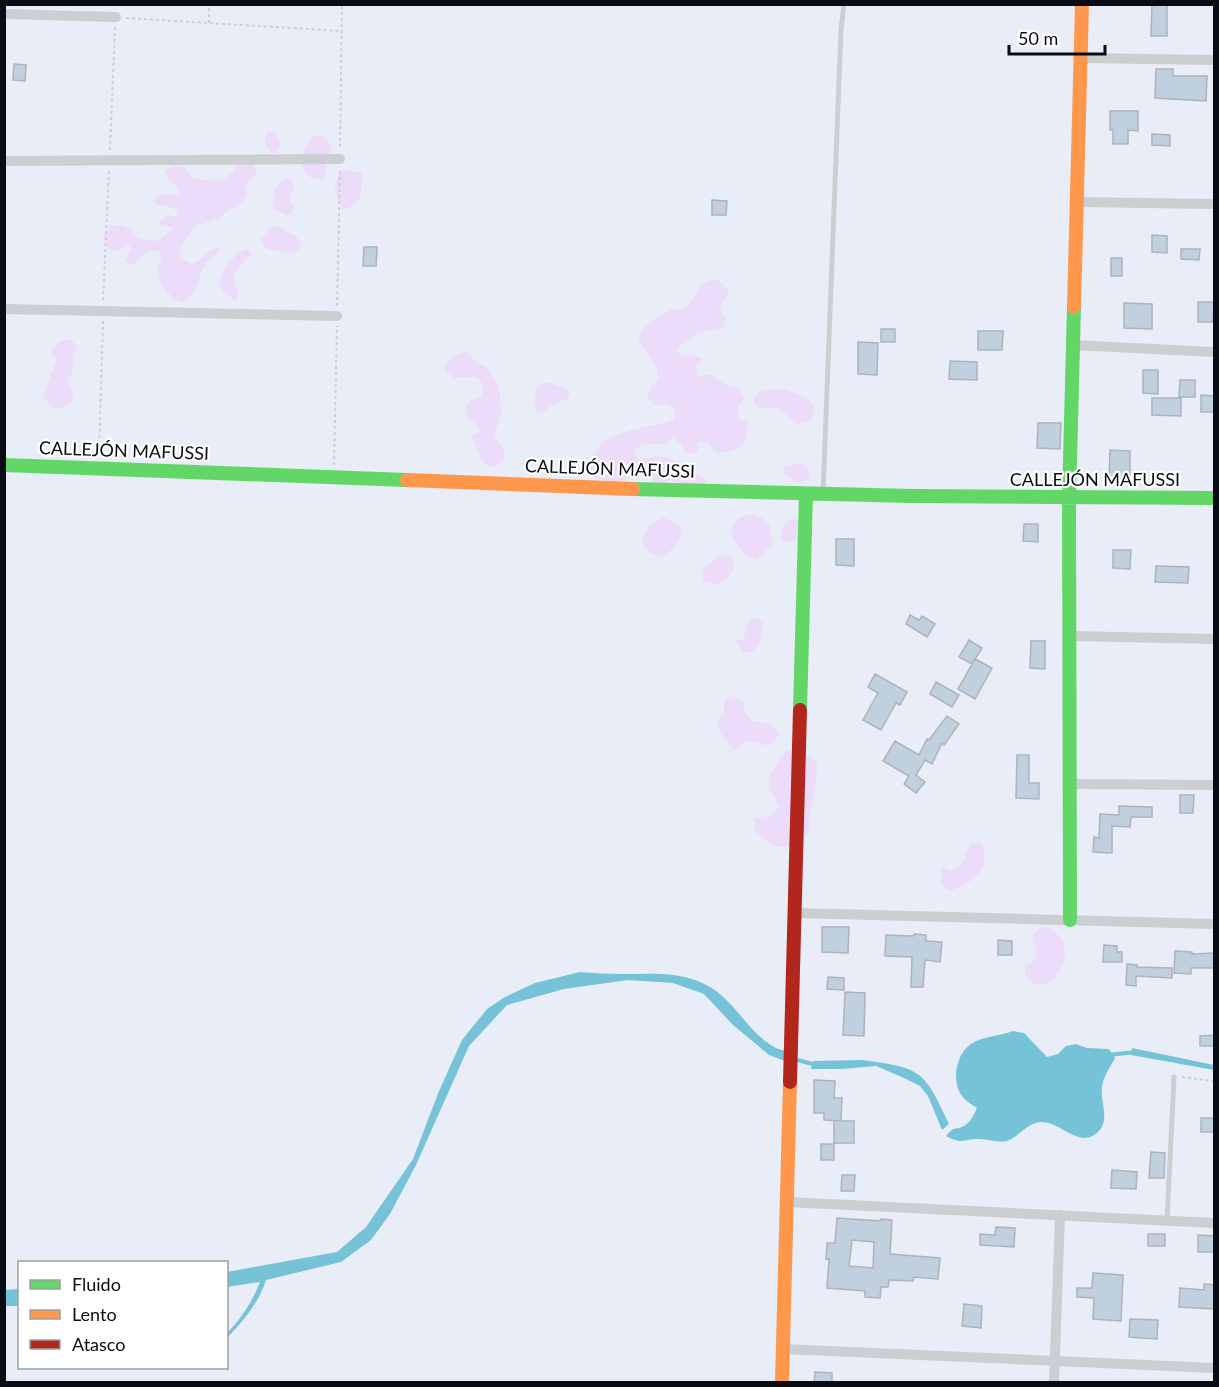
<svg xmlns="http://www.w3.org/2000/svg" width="1219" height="1387" font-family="Lato,sans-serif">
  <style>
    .green { fill: #ecdbf9 }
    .water { fill: #76c3d8 }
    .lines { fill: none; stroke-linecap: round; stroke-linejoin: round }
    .stream { stroke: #76c3d8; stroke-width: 4 }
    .building { fill: #c0d0de; stroke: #aeb3ba; stroke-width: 1.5; fill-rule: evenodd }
    .path { stroke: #cdcfd2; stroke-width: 2; stroke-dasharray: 3 3; stroke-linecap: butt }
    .lane { stroke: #cdced1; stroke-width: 5 }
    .street { stroke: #cdced1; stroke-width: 10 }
    .fast { stroke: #63d668; stroke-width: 14 }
    .slow { stroke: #ff974d; stroke-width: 14 }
    .jam { stroke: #b3261e; stroke-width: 14 }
    .labels { text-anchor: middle; stroke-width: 4.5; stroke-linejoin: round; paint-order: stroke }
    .street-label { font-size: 18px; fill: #090c12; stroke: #fff }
  </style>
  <rect width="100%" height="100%" fill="#e8edf7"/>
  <path class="green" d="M266,132L276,133L281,144L277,153L270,152L265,142Z
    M313,135L324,137L332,147L323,180L309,177L303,168L300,158Z
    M251,161L256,170L255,176L244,186L247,191L246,196L236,209H230L217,219L195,226L182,244L179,255C196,274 200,255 215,248L220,249C215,255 206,261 203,268C199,279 195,296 184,302C171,301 157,282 158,270C158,265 161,260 162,255L158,251H147L135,263L129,264L125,260L131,250L129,245L115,252C108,248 104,242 103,234L108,232L109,226C120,222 133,229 138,239L159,241L173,228L157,224L166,217L177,216L178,211L168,206L157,205L153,200L162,194L179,195L180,190L167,177L165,171C172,166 177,165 185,168L190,177C208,182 230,185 237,164Z
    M343,170L362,173C361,193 364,201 344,210C334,196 331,184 343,170Z
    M289,178C296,184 294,190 289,197L294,207L292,213L287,215L272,208L276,187L283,179Z
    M277,225L292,235H295L301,244L299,249L294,253L267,249L261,240L272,227Z
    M248,249L251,254C241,264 227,277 239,291L237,300C227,297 220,290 219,281C224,267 233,254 248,249Z
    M712,279L721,282L729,290L720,309L725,319L722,329L698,332C691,340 682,342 676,351L684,357L694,355L703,359L696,366L699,377L709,374L728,386L738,389L744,398L738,408L737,418L747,422C750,443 736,455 715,452L709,443L698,442L697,452L686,454L681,445L674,436L666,444H643L634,450L638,460C644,459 651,457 657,457C673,456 695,470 706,480V492L686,493L670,478L663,486L653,482L646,473L614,484L593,477L588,463C592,457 597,448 602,444C621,427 652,429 674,419L676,408L665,404L655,406L647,398L651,387L658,379L657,368L638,339L643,329L662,315L671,310H682L691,303L702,284Z
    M64,340C71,340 74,341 77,347L72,357C76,366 72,373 67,382L73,391L72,401L64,408H53L43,397C49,386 49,370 58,361L53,356L51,351L59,342Z
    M463,352L469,354L477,363L487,367L499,386L501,414L494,436C503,449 513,458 494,467C479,466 479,446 470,436L479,433L480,428L467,415L465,409L471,401L481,396L484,385L476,377L454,378L446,371L445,365L453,357Z
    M545,383H550L568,390L570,394L567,399L552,405L543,412L537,411L534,406L536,389Z
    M785,389C799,395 811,396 815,412L810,422L799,424L776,407L759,409L754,404V398L762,391Z
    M801,463L809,470L810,476L807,480L796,483L782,472L785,466Z
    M752,514L762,518L770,526L772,544L756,560C734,550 716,519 752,514Z
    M663,518L673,521L682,529C677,552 657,568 642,543C645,529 650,524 663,518Z
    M795,519H802L800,536L791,542H784C777,531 784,522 795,519Z
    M720,555L732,558L733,569L727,578L718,585L703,581L702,570Z
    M753,618L759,619L763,624C761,637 760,655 743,652L736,640L741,641C749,633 743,626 753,618Z
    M732,696L743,702L745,712L753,721C765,723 771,723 779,734L769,746L746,740L739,748L734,750C727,740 717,733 717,721L724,713V702L727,697Z
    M798,750L809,755L817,763C817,782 814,797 810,815C809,820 810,824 809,829C806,843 788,850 775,846C768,843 762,837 756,832L754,819L772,815L779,807C777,801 773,796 770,790C765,777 779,760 787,751Z
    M982,843C992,867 972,885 949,891L941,885V867L952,871L961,865L971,844Z
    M1042,927C1079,934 1066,983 1039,985L1034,984L1025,976L1026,965L1036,960C1039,949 1032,943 1033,934Z"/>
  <path class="water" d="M580,972C594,973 608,974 622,974C655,974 687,970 716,991C740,1008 756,1045 786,1051L785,1061L769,1055L733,1025L704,994L673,983L628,980L564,989L507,1005L469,1046L416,1165L390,1214L371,1240L341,1262L266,1280C259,1303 243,1321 227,1338V1333C242,1318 252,1302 260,1282L227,1287V1272L337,1252L366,1227L413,1159L439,1091L462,1040L487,1009L505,997L535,983Z
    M1013,1031L1024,1033L1047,1057L1058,1054L1066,1046L1076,1044L1087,1048L1109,1049L1115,1058C1110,1067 1103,1077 1102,1087C1100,1102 1110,1119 1099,1131C1080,1151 1062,1121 1040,1122C1028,1124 1022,1132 1013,1138C1002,1146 988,1138 977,1139C971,1139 965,1141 959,1141C954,1140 950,1138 946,1136C955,1125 954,1131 964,1126C971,1122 974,1114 977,1108C971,1104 966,1101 962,1096C951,1081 956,1054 971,1044C983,1036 1000,1036 1013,1031Z
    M1132,1048L1214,1065V1070L1131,1055Z
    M862,1060C922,1068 924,1070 949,1124L942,1130L928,1096L920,1086L904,1078L876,1066L842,1069H811L813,1061Z
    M19,1289V1306H5V1290Z"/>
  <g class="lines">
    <path class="stream" d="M1108,1055L1136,1052
      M794,1059L816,1065"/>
  </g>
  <path class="building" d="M1152,4H1167V36H1151Z
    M14,64L26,65L25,81L13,80Z
    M1156,69H1173V76H1207L1206,101L1155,98Z
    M1110,111H1138V131L1128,130V144H1113V130H1110Z
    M1152,134L1170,135V146L1152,145Z
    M712,200L727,201L726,215H712Z
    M1152,235L1167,236V253L1152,252Z
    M364,247H377L376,266H363Z
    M1181,249H1200L1199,260L1181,259Z
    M1111,258H1122V276H1111Z
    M1198,302H1214L1213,322H1198Z
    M1124,303L1152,304V329L1124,328Z
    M881,329H895V342H881Z
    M978,331H1003L1002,350H978Z
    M858,342L878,343L877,375L858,374Z
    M950,361L977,362V380L949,379Z
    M1143,370H1158V394L1143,393Z
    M1180,380H1195V397H1179Z
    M1201,395L1215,396V412H1201Z
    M1152,398H1181V416L1152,415Z
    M1038,423H1061L1060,449L1037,448Z
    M1110,450L1130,451V482H1109Z
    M1024,524H1038V542L1023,541Z
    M836,539H854V566L836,565Z
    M1113,550H1131L1130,569L1113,568Z
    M1156,566L1189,567L1188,583L1155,582Z
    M910,615L919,620L922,616L935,624L927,637L906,624Z
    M969,640L982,648L972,664L959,657Z
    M1031,641H1045V669L1030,668Z
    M975,659L992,668L975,699L958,689Z
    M875,674L907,692L900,705L896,703L881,730L863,720L878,693L868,687Z
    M936,682L959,695L952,707L930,694Z
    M947,716L959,724L944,745L942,743L932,764L925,760L916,775L925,782L916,793L904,784L909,776L883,761L895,741L919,755L927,739L929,740Z
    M1017,755H1029V783H1039V799L1016,798Z
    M1180,795H1194L1193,813H1180Z
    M1119,806L1152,807V817H1131L1130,827L1112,826V853L1093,852L1094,837L1099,838L1100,814L1119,815Z
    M822,927H849L848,953L822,952Z
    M914,934L926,935V941L942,942L940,962L925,960L923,987H911L912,957L885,956L886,935L913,936Z
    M998,940L1012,941V955H998Z
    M1104,945L1117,946V952H1122V962H1103Z
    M1175,951L1192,952V954L1215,953V968H1191V974L1174,973Z
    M1127,964L1137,965V967L1172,968V978L1136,976V986L1126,985Z
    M828,977L844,978V990L827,989Z
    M845,992L865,993L864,1036L843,1035Z
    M1215,1035V1046H1200V1036Z
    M814,1080L835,1081L834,1098H842L841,1121L824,1120V1113H814Z
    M1201,1118H1215V1132H1201Z
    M834,1121H854V1143H834Z
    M821,1144H834V1160H821Z
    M1151,1152L1165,1153L1164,1178H1149Z
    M1112,1170L1137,1172L1136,1189L1111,1188Z
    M842,1175H855L854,1191H841Z
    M837,1218L880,1221L881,1219L892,1220L890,1254L940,1258L938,1279L914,1277L913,1281L889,1280L888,1287H881L880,1298L865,1297V1291L827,1288L829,1259H826L827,1243H835ZM852,1240L874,1242L873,1268L849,1266Z
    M996,1227L1015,1228L1014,1247L980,1245V1234L995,1235Z
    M1148,1234H1165V1246H1148Z
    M1198,1235L1215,1236V1252H1198Z
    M1093,1273L1123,1275L1121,1321L1093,1319L1094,1298L1077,1297V1288H1092Z
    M1204,1284L1215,1285V1309L1179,1307L1180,1288L1204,1290Z
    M964,1304L982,1306L981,1328L962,1326Z
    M1130,1319L1158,1320L1157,1339L1129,1337Z
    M815,1372L832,1373V1383H814Z"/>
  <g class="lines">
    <path class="path" d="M126,18L342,31
      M209,23V4
      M340,147L342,4
      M110,150L115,27
      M103,300L109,171
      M337,306L340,170
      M99,456L103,321
      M334,465L337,326
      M1182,1077L1214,1081"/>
    <path class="lane" d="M823,494L841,29L844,4
      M1167,1221L1174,1077"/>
    <path class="street" d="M4,14L116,17
      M1081,58L1214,60
      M4,161L340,159
      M1077,202L1214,204
      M4,309L337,316
      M1073,345L1214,352
      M1069,636L1214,639
      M1070,784L1214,785
      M795,913L1214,924
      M787,1202L1214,1223
      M783,1349L1214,1368
      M1054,1382L1060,1215"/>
    <path class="fast" d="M4,465L407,480
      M633,489L912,496L1214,498
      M800,710L806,494
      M1070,920L1069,499L1074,307"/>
    <path class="slow" d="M1074,307L1082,4
      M407,480L633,489
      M782,1382L790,1082"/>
    <path class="jam" d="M790,1082L800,710"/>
  </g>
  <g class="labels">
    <g class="street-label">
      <text transform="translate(124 451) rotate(2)" y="6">CALLEJÓN MAFUSSI</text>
      <text transform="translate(610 469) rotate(2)" y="6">CALLEJÓN MAFUSSI</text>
      <text x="1095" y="486">CALLEJÓN MAFUSSI</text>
    </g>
  </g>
  <rect width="1219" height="1387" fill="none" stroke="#090c12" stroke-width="12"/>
  <rect x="18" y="1261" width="210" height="108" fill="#ffffff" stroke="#9d9ea0" stroke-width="1.5"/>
  <rect x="30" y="1280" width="30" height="9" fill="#63d668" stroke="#9d9ea0" stroke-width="1.5"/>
  <text x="72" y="1291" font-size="18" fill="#090c12">Fluido</text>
  <rect x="30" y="1310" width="30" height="9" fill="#ff974d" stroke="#9d9ea0" stroke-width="1.5"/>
  <text x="72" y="1321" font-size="18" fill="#090c12">Lento</text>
  <rect x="30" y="1340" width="30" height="9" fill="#b3261e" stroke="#9d9ea0" stroke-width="1.5"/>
  <text x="72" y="1351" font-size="18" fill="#090c12">Atasco</text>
  <path d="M1009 45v9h96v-9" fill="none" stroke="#090c12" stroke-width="3"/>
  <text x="1018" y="45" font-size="18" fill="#090c12" stroke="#ffffff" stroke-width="4.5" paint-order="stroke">50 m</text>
</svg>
